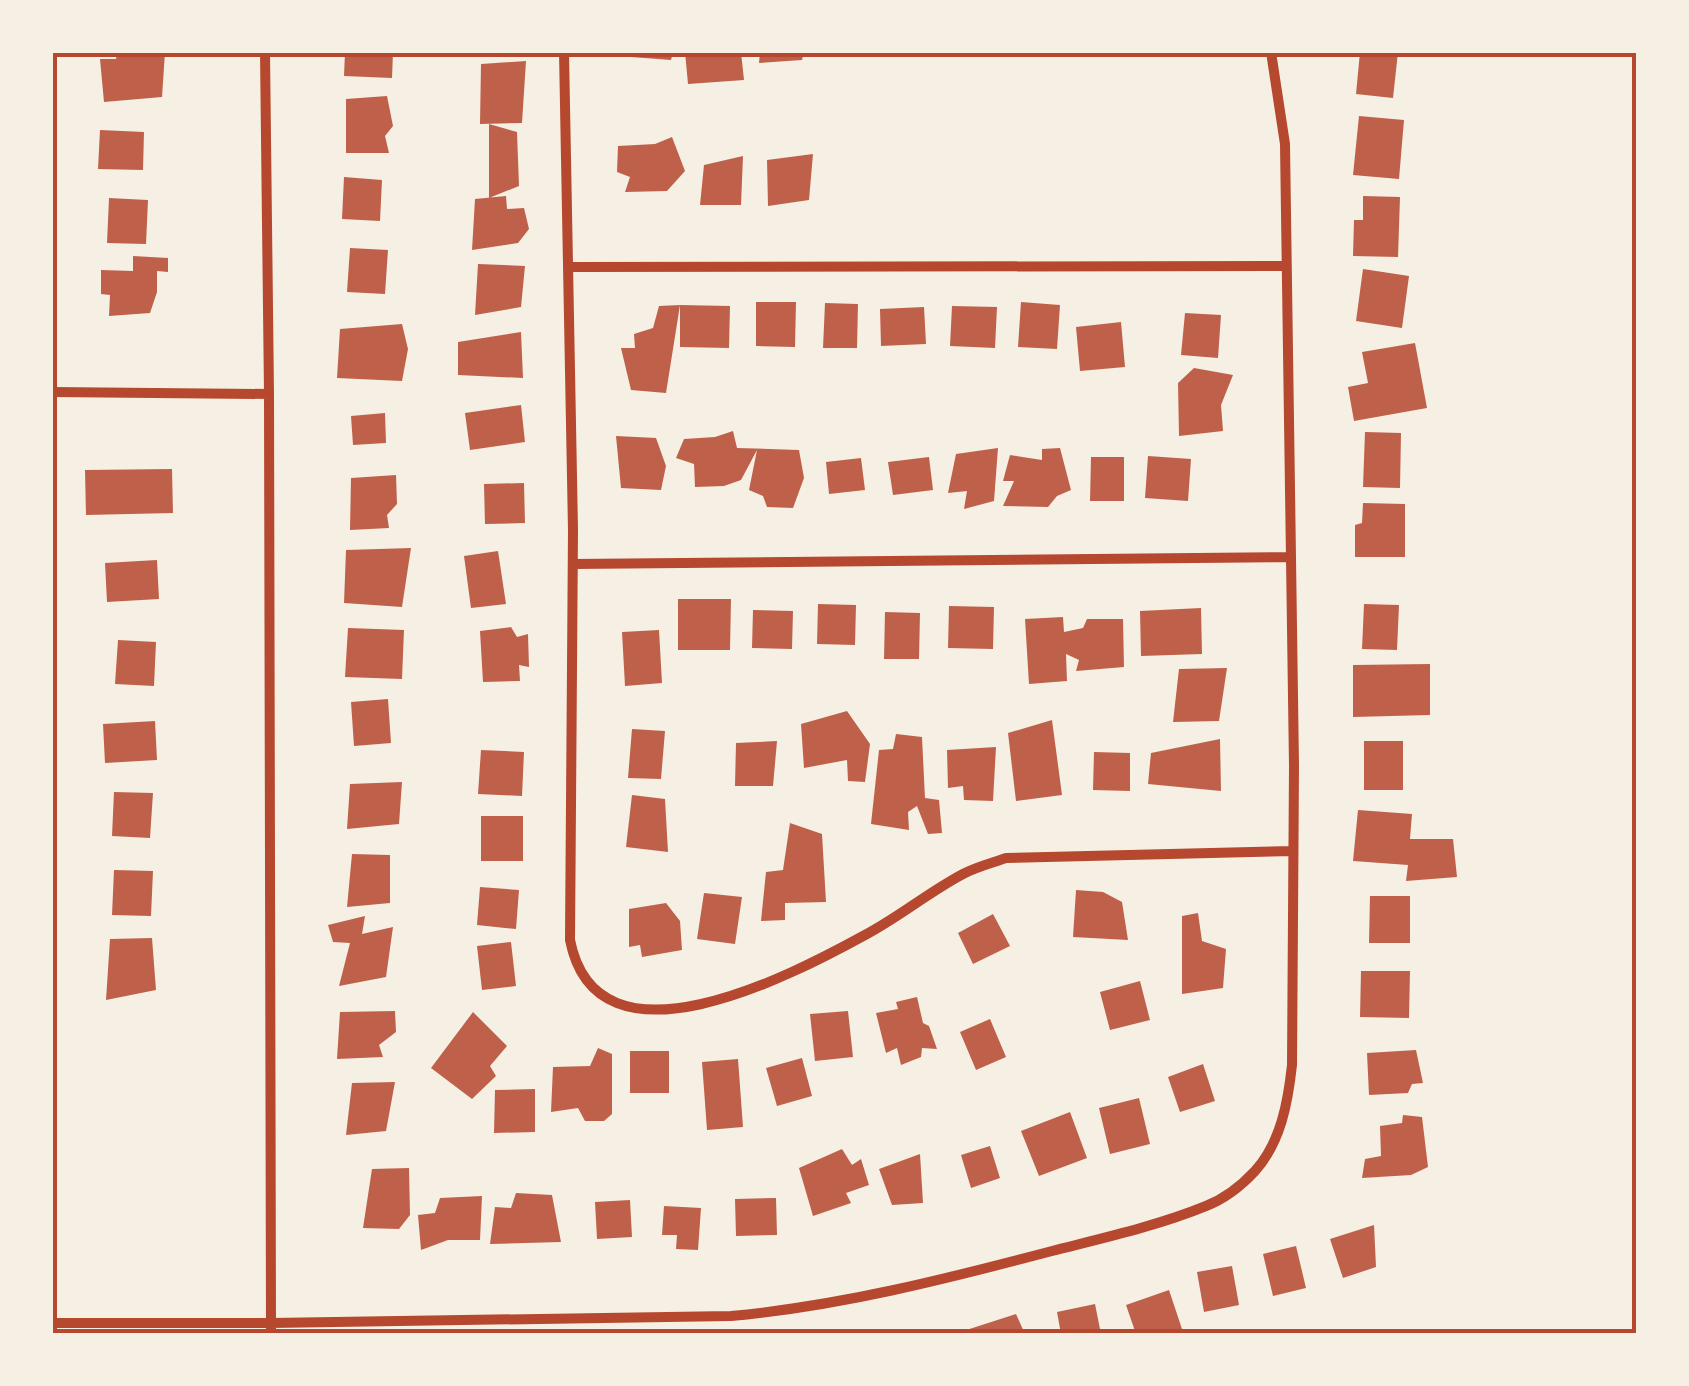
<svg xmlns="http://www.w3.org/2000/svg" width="1689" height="1386" font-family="'Crimson Pro',serif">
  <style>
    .building { fill: #bf614a }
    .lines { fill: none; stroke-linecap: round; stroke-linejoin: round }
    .minor { stroke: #b5482f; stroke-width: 10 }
    .neatline { fill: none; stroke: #b5482f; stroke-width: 4 }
  </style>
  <rect width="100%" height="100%" fill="#f6efe4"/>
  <path class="building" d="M117,52H165L162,97L104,102L100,59H116Z
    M345,52H393L392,78L344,76Z
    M631,52H673L671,60L631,57Z
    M685,52H741L744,80L688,84Z
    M760,52H804L802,60L759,63Z
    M1360,52H1398L1393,98L1356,94Z
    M526,61L522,123L480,124L481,64Z
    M387,96L393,126L385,136L389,153H346V99Z
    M1359,116L1404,120L1399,179L1353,175Z
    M489,124L517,132L519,186L489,198Z
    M100,130L144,132L143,170L98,169Z
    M672,137L685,171L667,191L625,192L630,177L617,172L618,146L655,144Z
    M813,154L809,200L768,206L767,160Z
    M743,156L741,205H700L704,165Z
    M344,177L382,180L380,221L342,219Z
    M506,196L507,209L524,208L529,229L518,243L472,250L475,199Z
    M1363,196L1400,197L1398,257L1353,256L1354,220H1363Z
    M109,198L148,200L146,244L107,243Z
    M350,248L388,250L385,294L347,292Z
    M133,256L168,258V272L157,271V292L150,313L109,316L110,295L101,294V270L133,271Z
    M478,264L525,266L521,307L475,315Z
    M1363,269L1409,276L1402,328L1356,321Z
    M756,302H796L795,347L756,346Z
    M1021,302L1060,305L1057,349L1018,347Z
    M825,303L858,304L857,348H823Z
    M680,305L730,306L729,348L680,347Z
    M680,305L666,393L631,390L621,348H635L634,334L653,328L659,306Z
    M952,306L997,307L995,348L950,346Z
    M924,307L926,344L881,346L880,309Z
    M1185,313L1221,315L1218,358L1181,355Z
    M1121,322L1125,367L1080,371L1076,327Z
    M402,324L408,349L402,381L337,378L340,329Z
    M521,332L523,378L458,375V342Z
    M1415,343L1427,408L1354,421L1348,387L1368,383L1362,352Z
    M1194,368L1233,375L1221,405L1223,431L1179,436L1178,383Z
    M521,405L525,442L470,450L465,413Z
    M385,413L386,443L353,445L351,416Z
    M733,431L737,448L799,450L804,478L793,508L767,507L763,496L749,490L757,450L741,480L724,486L695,487L694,464L676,458L684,439L715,437Z
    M1365,432L1401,433L1400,488L1363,487Z
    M616,436L656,438L666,466L661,490L621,488Z
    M998,448L994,501L964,509L967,491L948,493L956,454Z
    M1060,448L1071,490L1057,496L1048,507L1003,506L1014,481H1003L1010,455L1042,460V449Z
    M1148,456L1191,459L1188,501L1145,498Z
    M929,457L933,490L893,495L888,462Z
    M1091,457H1124V501H1090Z
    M861,458L865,490L829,494L826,462Z
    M172,469L173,513L86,515L85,470Z
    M396,475L397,504L387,515L389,528L350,530L351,478Z
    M524,483L525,523L485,524L484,484Z
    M1363,503L1405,504V557H1355V525L1362,523Z
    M411,548L402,607L344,603L346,550Z
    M498,551L506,604L471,608L464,556Z
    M157,560L159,599L107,602L105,563Z
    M678,599H731L730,650H678Z
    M818,604L856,605L855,645L817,644Z
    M1364,604L1399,605L1397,650L1362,649Z
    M949,606L994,607L993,649L948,648Z
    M1201,608L1202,654L1141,656L1140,611Z
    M753,610L793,611L792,649L752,648Z
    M885,612L920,613L919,659H884Z
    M1063,617L1064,632L1083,628L1087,619H1123L1124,667L1076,671L1079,660L1066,654L1067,681L1029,684L1025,619Z
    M511,627L517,637L528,634L529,667L519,665L520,681L483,682L480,631Z
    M348,628L404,630L402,679L345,677Z
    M659,630L662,683L625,686L622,632Z
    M118,640L156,642L154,686L115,684Z
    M1430,664V715L1353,717V665Z
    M1227,668L1219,721L1173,722L1179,669Z
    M388,699L391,743L354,746L351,702Z
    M847,711L870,744L865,782L848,781L847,760L804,768L801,724Z
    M1052,720L1062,795L1016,801L1008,733Z
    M155,721L157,760L105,763L103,724Z
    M632,729L665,731L661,779L628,778Z
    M896,734L922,737L925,798L939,800L942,833L928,834L917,806L908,812L909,830L871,824L879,750L893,749Z
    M1220,739L1221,791L1148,784L1151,753Z
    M777,741L773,786H735L736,743Z
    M1364,741H1403V790H1364Z
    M996,747L993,801L964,800L963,786L948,788L947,750Z
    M481,750L524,752L522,796L478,794Z
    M1094,752L1130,753V791L1093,790Z
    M402,782L399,824L347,829L350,784Z
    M114,792L153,793L150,838L112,836Z
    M632,795L665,799L668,852L626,847Z
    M1358,810L1412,814L1410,839H1453L1457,877L1406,881L1408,865L1353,861Z
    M481,816H523V861H481Z
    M790,823L822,834L826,902L785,903V920L761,921L766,872L783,870Z
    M352,854L390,855V903L347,907Z
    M114,870L153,871L151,916L112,915Z
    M480,887L519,890L516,929L477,925Z
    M1076,890L1103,892L1122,902L1128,940L1073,937Z
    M704,893L742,897L735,944L697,939Z
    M1370,896H1410V943H1369Z
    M666,903L680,921L682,950L642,957L640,945L629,947V909Z
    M1198,913L1202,941L1226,949L1223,988L1182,994V916Z
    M993,914L1010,946L973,964L958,933Z
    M365,916L362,934L393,927L386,977L339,986L350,943L333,942L328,925Z
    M152,938L156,990L106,1000L110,939Z
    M511,942L516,986L482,990L477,946Z
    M1361,971H1410L1409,1018L1360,1017Z
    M1140,981L1150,1020L1110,1030L1100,992Z
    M917,997L923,1023L929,1026L937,1049L922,1048L921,1057L901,1065L897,1048L886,1053L876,1013L898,1009L896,1002Z
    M395,1011L396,1032L379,1045L383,1057L337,1059L340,1012Z
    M848,1011L853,1057L815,1061L810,1014Z
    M473,1012L507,1046L490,1066L496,1076L472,1099L431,1068Z
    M990,1019L1006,1057L976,1070L960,1032Z
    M598,1048L612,1054V1114L604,1121H585L578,1108L551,1112L553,1067L590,1066Z
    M1416,1050L1423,1083L1412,1084L1408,1093L1369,1095L1367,1053Z
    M630,1051H669V1093H630Z
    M802,1058L812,1096L777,1106L766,1068Z
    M738,1059L743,1127L707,1130L702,1062Z
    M1203,1064L1215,1101L1180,1112L1168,1077Z
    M395,1082L386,1131L346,1135L352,1083Z
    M535,1089V1132L494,1133L495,1090Z
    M1139,1098L1150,1144L1110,1154L1099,1108Z
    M1070,1112L1087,1158L1039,1176L1021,1131Z
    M1403,1115L1422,1117L1428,1167L1411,1175L1362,1178L1365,1159L1381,1156L1380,1126L1402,1123Z
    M990,1146L1000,1178L971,1188L961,1155Z
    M842,1149L852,1165L861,1159L869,1185L846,1193L851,1203L813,1216L799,1168Z
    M920,1154L923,1203L892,1205L879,1169Z
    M409,1168L410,1215L399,1229L363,1228L372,1169Z
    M516,1193L552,1195L561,1242L490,1244L495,1207L511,1208Z
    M482,1196L480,1240H448L421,1250L418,1215L435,1213L440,1198Z
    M776,1198L777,1235L736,1236L735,1199Z
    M630,1200L632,1237L597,1239L595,1202Z
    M664,1206L701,1208L698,1250L676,1249L677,1235H662Z
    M1374,1225L1376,1267L1343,1278L1330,1239Z
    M1296,1246L1306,1288L1273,1296L1263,1254Z
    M1232,1266L1239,1305L1204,1312L1197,1272Z
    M1169,1290L1183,1332L1136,1334L1126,1305Z
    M1095,1304L1101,1334H1061L1057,1312Z
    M1016,1314L1025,1334H957V1333Z"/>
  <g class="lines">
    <path class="minor" d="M265,52L269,394L271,1334
      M564,52L573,530L570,940C597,1078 792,975 865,935C899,917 929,892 963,874C976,867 992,863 1006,858L1293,851
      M570,267L1286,266
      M52,392L269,394
      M573,564L1290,557
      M52,1323H271L731,1316C840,1306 946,1279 1052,1251C1103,1238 1157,1226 1206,1206C1224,1199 1242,1185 1255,1171C1281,1142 1288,1102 1292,1065L1294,766L1285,144L1271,52"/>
  </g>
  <rect width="1689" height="1386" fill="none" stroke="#f6efe4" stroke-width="110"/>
  <rect x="55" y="55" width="1579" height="1276" class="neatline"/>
</svg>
